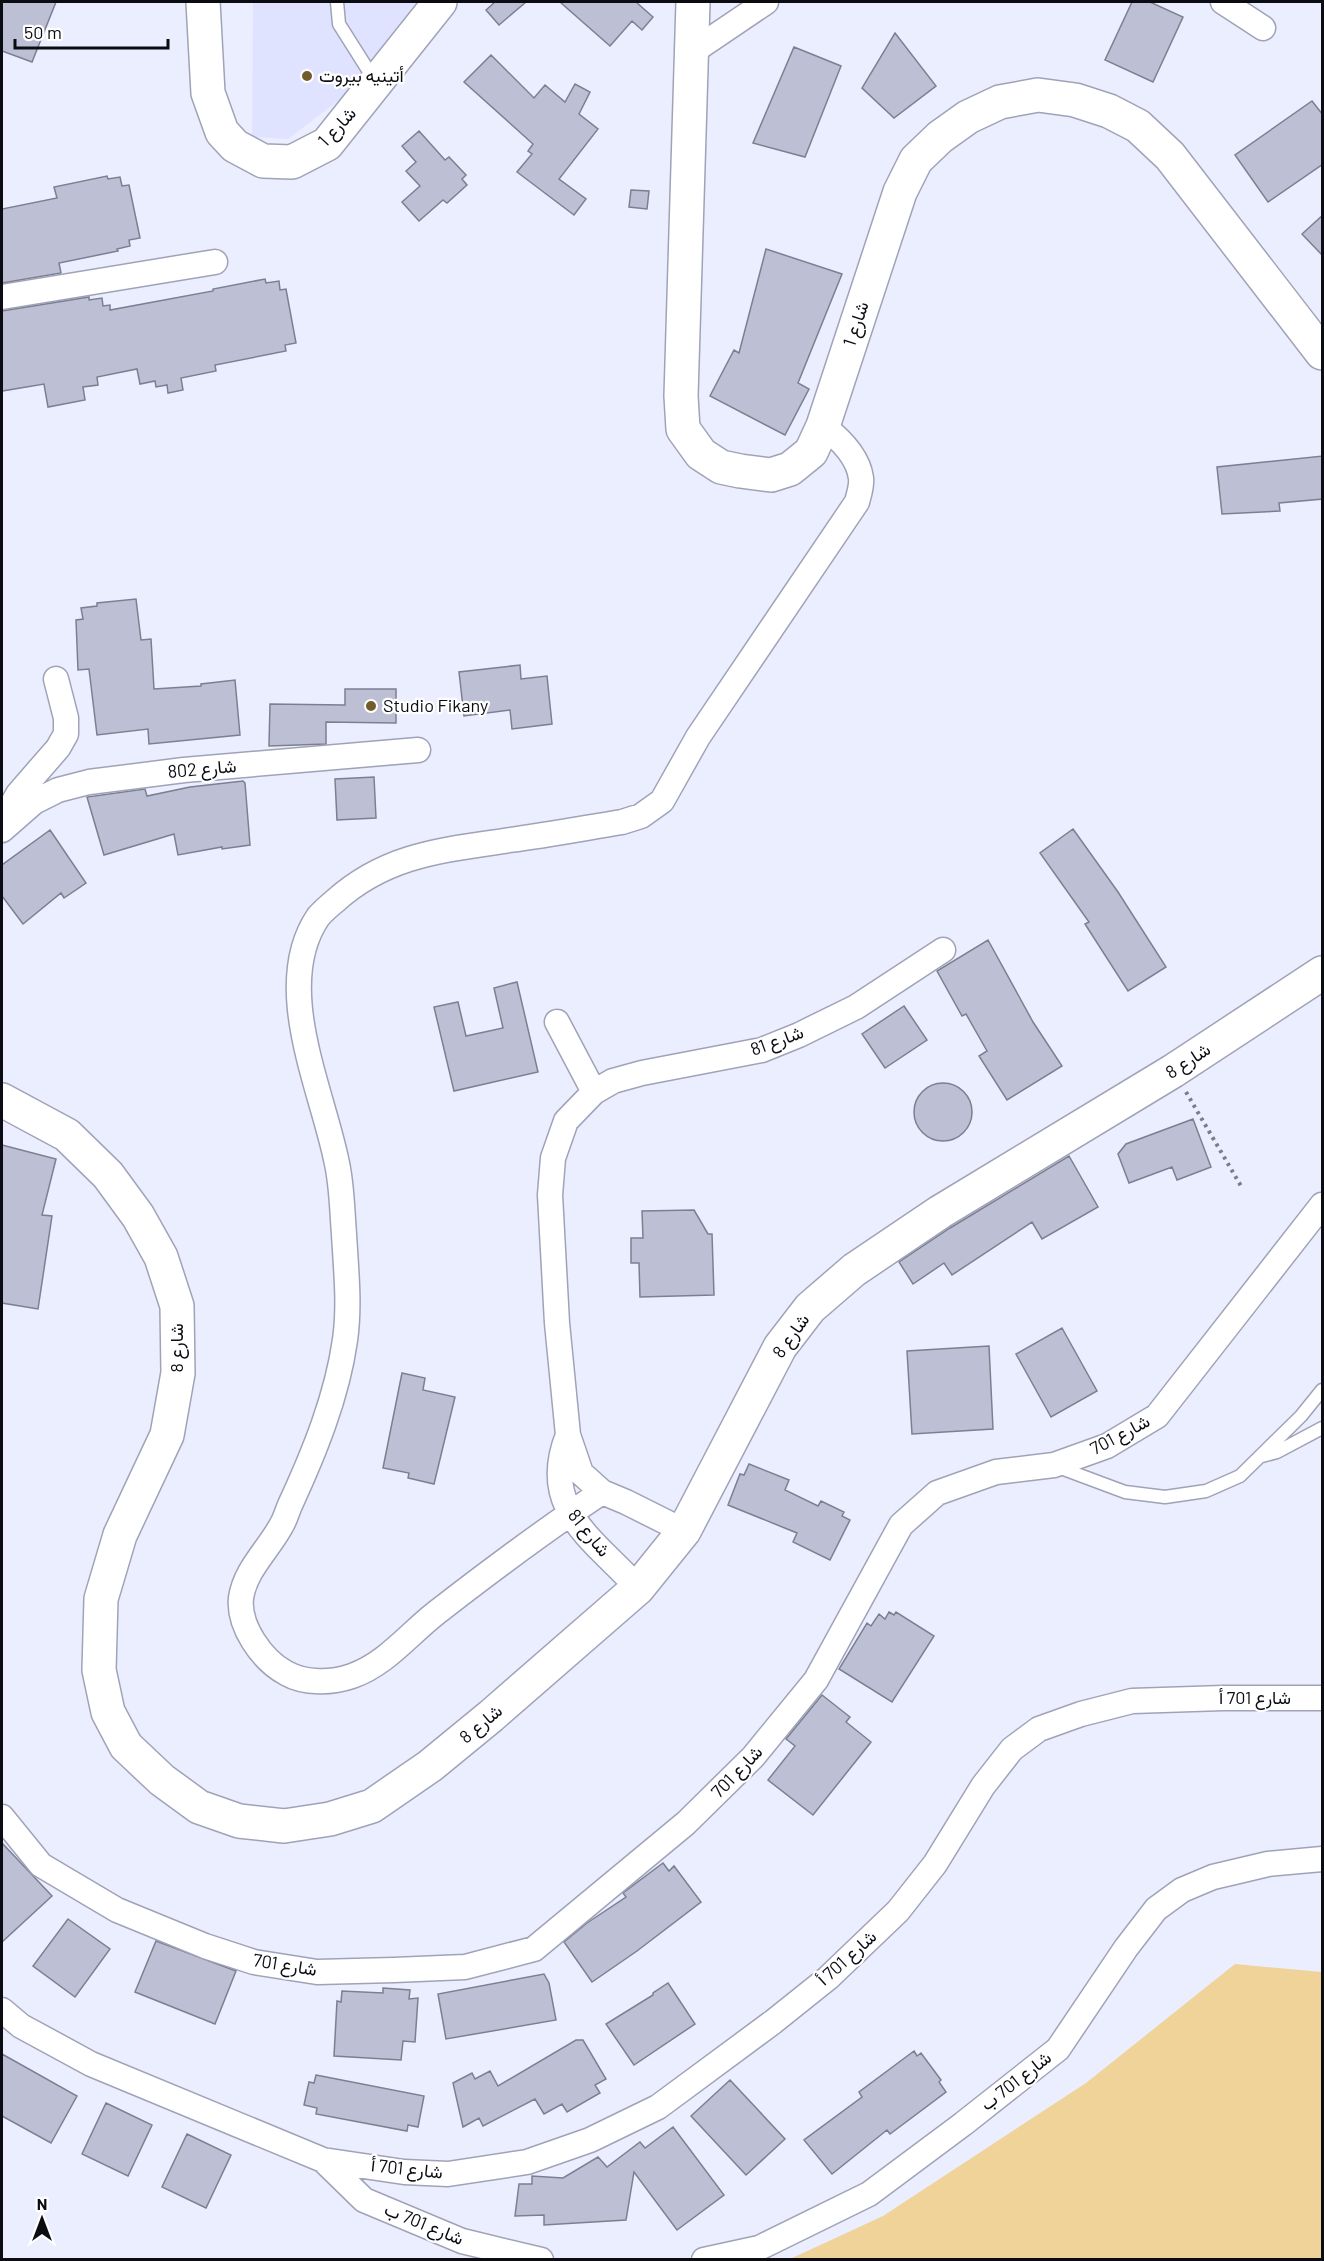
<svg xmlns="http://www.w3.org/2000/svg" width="1324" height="2261" font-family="Barlow,Vazirmatn,sans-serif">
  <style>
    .built { fill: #dfe3ff }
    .green { fill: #f0d398 }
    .building { fill: #bdc0d4; stroke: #7c7f91; stroke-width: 1.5 }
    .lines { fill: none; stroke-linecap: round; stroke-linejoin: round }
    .lane-casing { stroke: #a0a3b7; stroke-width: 15 }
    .street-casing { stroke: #a0a3b7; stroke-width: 27 }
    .secondary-casing { stroke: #a0a3b7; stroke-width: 36 }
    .path { stroke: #7a7c88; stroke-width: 4; stroke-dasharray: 3 4.5; stroke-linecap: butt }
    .lane { stroke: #fff; stroke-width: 12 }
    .street { stroke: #fff; stroke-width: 24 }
    .secondary { stroke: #fff; stroke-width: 33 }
    .poi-dot { fill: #725c2c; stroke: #fff; stroke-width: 2 }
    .labels { text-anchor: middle; stroke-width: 4.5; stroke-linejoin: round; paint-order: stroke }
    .poi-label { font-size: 18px; fill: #0b0c12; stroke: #fff; text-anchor: start }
    .street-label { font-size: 18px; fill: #0b0c12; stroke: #fff }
  </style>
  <rect width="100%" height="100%" fill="#ebeeff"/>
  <path class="built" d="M253,2H420L347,94L288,139L252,137Z"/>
  <path class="green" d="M1235,1964L1322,1972V2259H790L883,2216L1086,2083Z"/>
  <path class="building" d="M2,2H56L32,62L2,51Z
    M495,2H526L499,25L486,10Z
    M560,2H636L653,17L642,30L632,21L610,46Z
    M1132,2H1150L1183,17L1153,82L1105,60Z
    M895,33L936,86L894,118L862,88Z
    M794,47L841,66L805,157L753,143Z
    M491,55L534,98L545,85L565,102L575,84L590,92L579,114L598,129L559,179L586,199L574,215L517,172L532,154L528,151L533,144L464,82Z
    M1312,101L1323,115V164L1268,202L1235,155Z
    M419,131L445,160L449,157L466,175L462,179L467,185L447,203L443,200L419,221L402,202L420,186L406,171L416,162L402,146Z
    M107,176L108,179L120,177L122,186L129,185L140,238L129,240L130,246L117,249L118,251L59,263L61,273L2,283V209L57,198L54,187Z
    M631,190L649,191L647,209L629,207Z
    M1323,215V256L1302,234Z
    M766,249L842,274L798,383L809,389L785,435L710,396L734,350L739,353Z
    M265,279L266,283L279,281L280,290L286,289L296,343L285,345L286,351L215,365L216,371L181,378L183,390L168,393L167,385L156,387L155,381L140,384L137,369L97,377L98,385L83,387L85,400L48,407L44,384L2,391V311L89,297V300L102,298L103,306L110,305V310L213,291V289Z
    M1323,456V499L1279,503L1280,511L1222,514L1217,467Z
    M136,599L141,640L151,639L154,689L201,686V684L235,680L240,735L149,744L148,729L97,735L89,669L78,670L76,620L83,619L81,608L97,606V603Z
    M520,665L521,679L547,676L552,724L512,729L510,710L464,716L459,672Z
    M345,689H396V723L326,722V744L269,746L270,704L345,705Z
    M374,777L376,818L337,820L335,779Z
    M243,781L245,783L250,845L222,849V847L178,855L174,834L104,855L87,797L145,789L147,796L190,787Z
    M1073,829L1118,892L1166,967L1128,991L1085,924L1089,922L1040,853Z
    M50,830L86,883L64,898L61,893L23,924L2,896V865Z
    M988,940L1033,1022L1062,1066L1007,1100L979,1056L987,1051L966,1014L962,1016L937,971Z
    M517,982L538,1072L454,1091L434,1007L458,1002L466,1036L503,1028L494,988Z
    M904,1006L927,1040L885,1068L862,1034Z
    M914 1112a29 29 0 1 1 58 0a29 29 0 1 1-58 0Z
    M1193,1119L1211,1167L1177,1180L1172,1167L1129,1183L1118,1154L1126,1144Z
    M2,1145L56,1159L42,1215L52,1216L38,1309L2,1303Z
    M1069,1156L1098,1207L1042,1239L1032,1222L952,1275L944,1263L913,1284L899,1262L950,1228Z
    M694,1210L708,1234H712L714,1295L640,1297L639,1263H631V1238H643L642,1211Z
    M1062,1328L1097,1391L1051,1417L1016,1354Z
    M989,1346L993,1429L912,1434L907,1351Z
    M402,1373L425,1378L423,1390L455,1397L434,1484L408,1478L409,1473L383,1468Z
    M749,1464L789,1480L785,1490L818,1506L821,1501L844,1512L842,1516L850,1520L830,1560L793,1542L797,1533L728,1505L740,1474L744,1475Z
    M889,1612L894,1615L896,1612L934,1636L892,1702L839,1669L867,1623L871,1626L879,1614L885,1619Z
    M822,1695L850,1717L846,1722L871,1742L813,1815L768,1780L795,1746L786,1739Z
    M2,1843L52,1896L2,1942Z
    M663,1863L669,1871L674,1866L701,1902L637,1951L592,1982L564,1942L587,1923L626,1897L623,1893Z
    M68,1919L110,1949L75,1997L33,1966Z
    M156,1941L236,1971L215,2024L135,1992Z
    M544,1974L549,1983L556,2020L446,2039L438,1994Z
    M668,1983L695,2024L634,2065L606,2024L653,1995V1993Z
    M383,1988L410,1990L409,1999L418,1998L415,2042L403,2041L401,2060L334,2056L337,2001L341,2002L342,1991L383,1993Z
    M576,2040H583L606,2079L595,2085L600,2093L567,2112L562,2104L544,2114L535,2099L483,2126L479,2118L463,2127L453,2083L472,2073L475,2079L490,2071L498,2086Z
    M914,2051L917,2056L921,2053L941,2080L939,2082L946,2092L890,2134L887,2130L832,2174L804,2140L862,2097L859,2092Z
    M2,2054L77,2096L51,2143L2,2116Z
    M316,2075L424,2096L418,2127L408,2125L407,2131L316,2114L317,2108L304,2105L309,2082L314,2083Z
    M730,2080L785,2139L746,2175L691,2116Z
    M106,2103L152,2125L128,2176L82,2154Z
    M673,2127L724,2195L677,2230L634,2172L626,2220L544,2225V2215L515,2216L519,2184H532V2176L563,2178L598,2157L607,2167L640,2142L645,2148Z
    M187,2134L231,2155L206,2208L162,2187Z"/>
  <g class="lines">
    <g class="lane-casing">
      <path id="lane" d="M337,2L339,24L375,81
        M1262,1456L1277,1452L1322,1428
        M1058,1467L1125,1492L1165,1497L1206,1491L1240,1476L1301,1416L1322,1390"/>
    </g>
    <g class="street-casing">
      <path id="street" d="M1223,2L1263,28
        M692,52L766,2
        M2,297L215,262
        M4,819L18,794L58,748L66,734V718L56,679
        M2,830L34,802L58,790L89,782L184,770L418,750
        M557,1022L594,1092
        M568,1435C538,1509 595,1540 638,1588
        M602,1492C545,1530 490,1571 436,1613C409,1634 386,1664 352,1676C332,1683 305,1684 286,1673C262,1660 238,1626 241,1598C245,1570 268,1550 281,1526C285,1520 287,1512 290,1505C314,1453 337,1397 345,1340C350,1305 346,1270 344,1234C342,1210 342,1183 336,1159C321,1087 272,985 318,917C323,911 329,906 335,901C387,854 444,850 510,840C548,835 585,828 622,822L641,816L662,801L698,737L857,502C859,494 862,486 861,478C858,456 839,438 823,426
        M684,1531L626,1502L602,1492L581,1473L568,1435L557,1323L550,1195L553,1158L566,1121L594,1092L613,1081L642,1073L762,1050L799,1035L856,1007L943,950
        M2,1817L41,1865L117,1910L205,1946L254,1962L317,1972L394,1970L465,1967L534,1949L686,1823L753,1757L816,1680L901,1525L937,1493L996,1472L1054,1465L1107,1446L1157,1416L1322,1205
        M2,2010L21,2026L91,2064L323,2160L404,2172L448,2174L527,2162L590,2140L658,2107L773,2022L828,1978L898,1911L935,1864L983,1786L1012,1749L1039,1729L1081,1714L1132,1701L1223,1698H1322
        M323,2160L364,2200L462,2241L541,2260
        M704,2260L759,2248L869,2194L963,2124L1058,2049L1126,1948L1156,1909L1182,1890L1213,1877L1268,1864L1322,1859"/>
    </g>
    <g class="secondary-casing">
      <path id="secondary" d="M203,2L208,93L222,132L235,146L263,161L292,162L327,144L440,2
        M693,2L681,396L683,429L701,454L721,467L740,471L771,475L790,469L811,452L823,426L900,192L916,160L940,137L968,117L1000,102L1038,95L1075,100L1109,111L1138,126L1170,156L1322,353
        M2,1100L67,1135L108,1175L138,1216L161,1257L177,1306L178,1373L167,1435L120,1535L101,1599L99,1670L108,1712L126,1746L162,1780L199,1807L239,1821L284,1826L330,1819L372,1806L430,1766L491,1716L638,1588L684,1531L780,1347L810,1308L854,1270L940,1212L1173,1071L1322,973"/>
    </g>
    <path class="path" d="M1186,1092L1241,1186"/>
    <use href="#lane" class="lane"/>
    <use href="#street" class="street"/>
    <use href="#secondary" class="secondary"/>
  </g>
  <g class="poi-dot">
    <circle cx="307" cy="76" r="6"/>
    <circle cx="371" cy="706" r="6"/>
  </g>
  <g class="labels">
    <g class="poi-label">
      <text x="319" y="82">أتينيه بيروت</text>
      <text x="383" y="712">Studio Fikany</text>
    </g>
    <g class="street-label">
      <text transform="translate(337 127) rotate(-47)" y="6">شارع 1</text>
      <text transform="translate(856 324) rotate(-72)" y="6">شارع 1</text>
      <text transform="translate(202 769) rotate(-5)" y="6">شارع 802</text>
      <text transform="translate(777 1041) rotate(-20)" y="6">شارع 81</text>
      <text transform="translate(1188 1061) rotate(-33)" y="6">شارع 8</text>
      <text transform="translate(791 1336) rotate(-55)" y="6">شارع 8</text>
      <text transform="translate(177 1348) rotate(-90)" y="6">شارع 8</text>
      <text transform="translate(1120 1435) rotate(-28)" y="6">شارع 701</text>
      <text transform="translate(589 1533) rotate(51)" y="6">شارع 81</text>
      <text x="1255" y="1704">شارع 701 أ</text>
      <text transform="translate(481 1724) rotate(-40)" y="6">شارع 8</text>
      <text transform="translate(737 1772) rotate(-46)" y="6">شارع 701</text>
      <text transform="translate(847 1958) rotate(-42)" y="6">شارع 701 أ</text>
      <text transform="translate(285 1965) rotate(9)" y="6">شارع 701</text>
      <text transform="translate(1016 2081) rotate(-38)" y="6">شارع 701 ب</text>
      <text transform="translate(407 2169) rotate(6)" y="6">شارع 701 أ</text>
      <text transform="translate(424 2224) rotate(22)" y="6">شارع 701 ب</text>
    </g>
  </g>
  <rect width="1324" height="2261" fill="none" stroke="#0b0c12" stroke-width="6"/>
  <g transform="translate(42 2219)" stroke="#ffffff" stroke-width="4.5" paint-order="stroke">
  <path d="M0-4.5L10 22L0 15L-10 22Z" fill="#0b0c12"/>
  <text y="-9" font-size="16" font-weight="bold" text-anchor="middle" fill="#0b0c12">N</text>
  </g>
  <path d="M15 39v9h153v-9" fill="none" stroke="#0b0c12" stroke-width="3"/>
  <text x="24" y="39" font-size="18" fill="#0b0c12" stroke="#ffffff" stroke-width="4.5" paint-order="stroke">50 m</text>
</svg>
